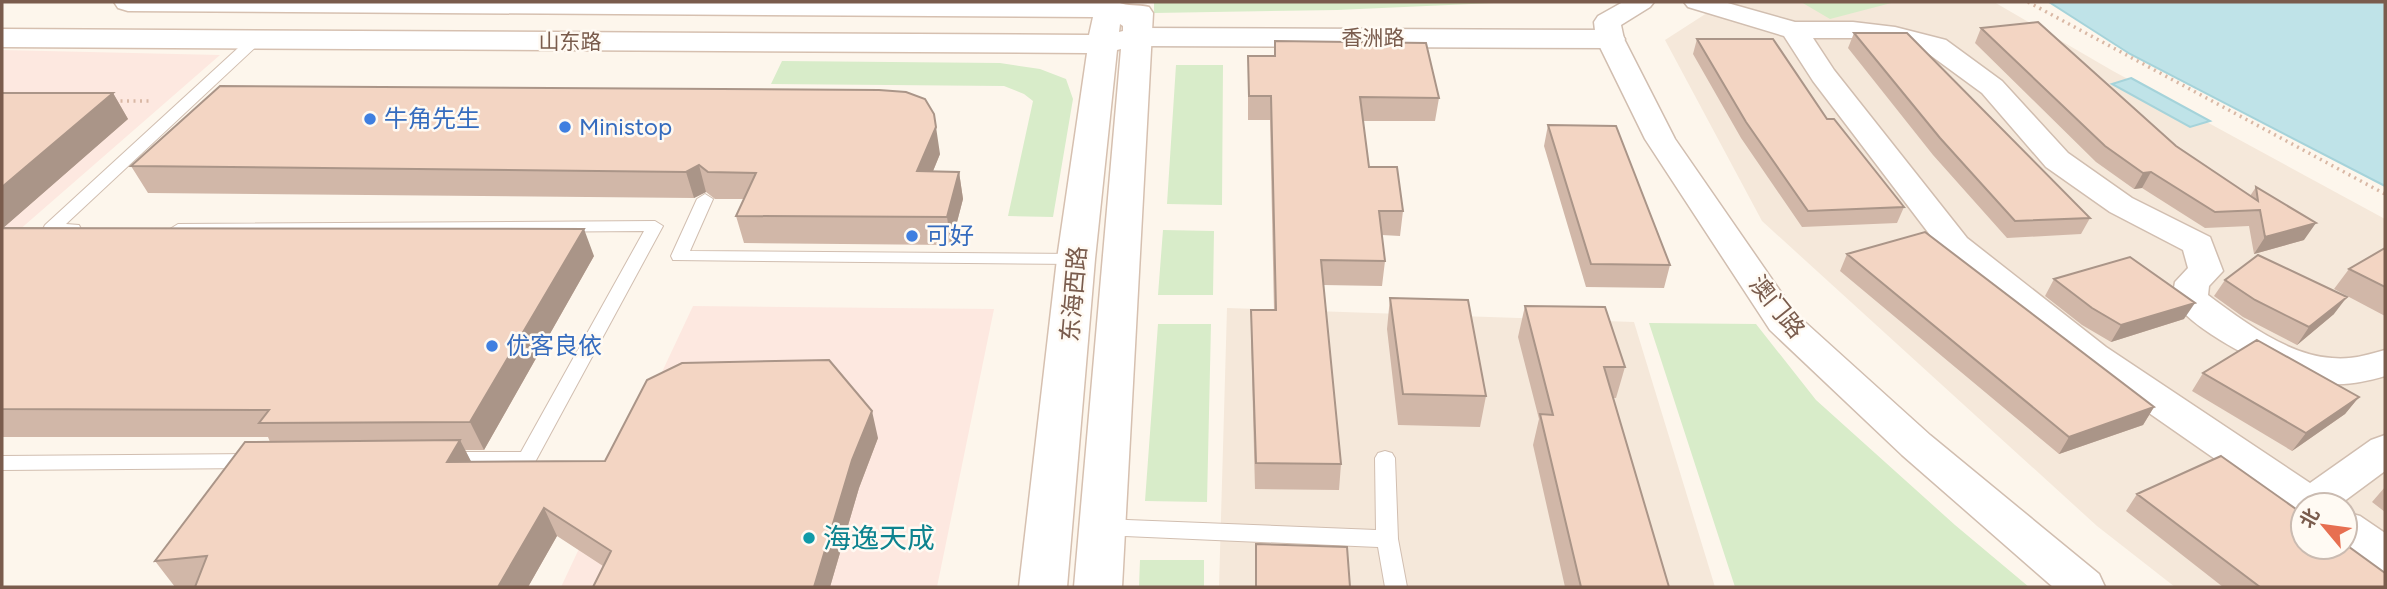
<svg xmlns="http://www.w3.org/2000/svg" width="2387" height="589" font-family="Figtree,'Noto Sans SC',sans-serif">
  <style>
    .residential { fill: #f5e8da; fill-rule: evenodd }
    .commercial { fill: #fde8e0 }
    .green { fill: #d8ecc9 }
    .water { fill: #bfe3e8; stroke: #a5d3da; stroke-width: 2 }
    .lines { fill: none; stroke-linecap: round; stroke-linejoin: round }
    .service-casing { stroke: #d1beb0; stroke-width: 2 }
    .minor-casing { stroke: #d1beb0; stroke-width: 3 }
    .tertiary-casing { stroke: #d1beb0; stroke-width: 3 }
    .secondary-casing { stroke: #d6c0b0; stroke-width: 3 }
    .path { stroke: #d9b8a5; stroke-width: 3.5; stroke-dasharray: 2 4.5; stroke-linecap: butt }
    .service { fill: #fff; fill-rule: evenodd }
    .minor { fill: #fff; fill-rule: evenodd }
    .tertiary { fill: #fff; fill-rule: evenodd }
    .secondary { fill: #fff; fill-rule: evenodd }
    .wall { fill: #d1b7a8 }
    .shaded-wall { fill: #aa9588 }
    .building { fill: #f3d5c3; stroke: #aa9588; stroke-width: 2 }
    .shop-dot { fill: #3f7fe0; stroke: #fffaf3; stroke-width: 2.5 }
    .culture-dot { fill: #0f9aa8; stroke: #fffaf3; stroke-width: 2.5 }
    .labels { text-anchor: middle; stroke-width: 5; stroke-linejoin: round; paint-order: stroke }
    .far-street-label { font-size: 21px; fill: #7a5c4d; stroke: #fffaf3 }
    .shop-label { font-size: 24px; fill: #366cbe; stroke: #fffaf3; text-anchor: start }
    .street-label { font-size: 24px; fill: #7a5c4d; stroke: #fffaf3 }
    .near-culture-label { font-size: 28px; fill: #0d838f; stroke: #fffaf3; text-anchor: start }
  </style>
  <rect width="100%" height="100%" fill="#fdf6ec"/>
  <path class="residential" d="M1724,2H1994L2113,71L2385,219V587H2175L2097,526L1762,221L1665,40ZM2303,505H2345V547H2303Z
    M1227,308L1634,322L1715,587H1219Z"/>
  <path class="commercial" d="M2,50L220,55L2,245Z
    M693,306L994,309L937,587H561Z"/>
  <path class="green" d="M1154,2H1516L1337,10L1154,13Z
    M1801,2H1895L1830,19Z
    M782,61L1000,63L1040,69L1066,79L1073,99L1053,217L1008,216L1033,101L1024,94L1004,86L771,84Z
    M1176,65H1223L1222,205L1167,204Z
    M1163,230L1214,231L1213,295H1158Z
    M1649,323L1756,324L1816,400L1955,525L2029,587H1735Z
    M1158,324H1211L1207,502L1145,501Z
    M1140,560H1204V587H1139Z"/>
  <path class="water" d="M2049,2H2385V186L2130,54Z
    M2131,78L2210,121L2190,127L2112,84Z"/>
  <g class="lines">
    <g class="service-casing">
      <path id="service" d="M255,36L262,40L260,43L66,224L79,225L81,229L79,233H45L43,229L45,225L250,37Z
        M705,194L713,199L690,251L1076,254L1084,259L1076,264L673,260L671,256L697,199Z
        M655,221L663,226L534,464L527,466H447L440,464L437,459L440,454L447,452H521L644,231L178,234L170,229L178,224Z
        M1385,451L1392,453L1395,458L1398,539L1407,587H1385L1378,547L1102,535L1095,533L1091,527L1095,521L1102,519L1376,530L1375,458L1378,453Z
        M255,454L262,456L265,461L262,466L255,468L2,470V456Z"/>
    </g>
    <g class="minor-casing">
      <path id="minor" d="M1623,2H1654L1650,7L1621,25L1624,39L1675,139L1796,314L1930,435L2099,574L2105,587H2053L1902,455L1770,330L1645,139L1596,39L1594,22L1598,16Z
        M1684,2H1724L1795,22H1853L1895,27L1946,40L2002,81L2068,153L2132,198L2210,237L2223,271L2209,286L2208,295C2243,321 2287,355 2332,358C2350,360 2368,355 2385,350V376C2368,381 2350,385 2332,384C2290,381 2195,335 2172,299L2175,282L2188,268L2183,250L2110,212L2046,167L1982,93L1926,52L1894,43L1853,38H1813L1834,70L1967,238L2106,347L2310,483L2371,440L2385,435V471L2339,505H2303V518L2297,516L2080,365L1943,252L1813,81L1784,36L1688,7Z
        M2345,512L2360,516L2385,533V572L2370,567L2341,547H2345Z"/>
    </g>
    <g class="tertiary-casing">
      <path id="tertiary" d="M1137,28L1610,30L1621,33L1625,39L1621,45L1610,48L1137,46L1127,43L1122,37L1127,31Z"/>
    </g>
    <g class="secondary-casing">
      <path id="secondary" d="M114,2H1117C1129,7 1137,4 1149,7L1153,13L1122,587H1074L1121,49L1117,50L1095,259L1067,587H1019L1057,259L1087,53L2,47V29L1089,35L1093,17L128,11L118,8ZM1120,24L1123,26V31L1119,32Z"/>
    </g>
    <path class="path" d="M2028,2L2385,194
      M114,101H151"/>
    <use href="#service" class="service"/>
    <use href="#minor" class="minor"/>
    <use href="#tertiary" class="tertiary"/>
    <use href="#secondary" class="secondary"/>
  </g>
  <path class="wall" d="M1981,28L2176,146L2250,196L2256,187L2304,240L2254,254L2249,226L2205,228L2142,188L2134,189L2096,162L1975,43Z
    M1854,33L2090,218L2081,234L2007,238L1933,155L1848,48Z
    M1697,39L1827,119L1904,207L1897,223L1802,227L1741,138L1693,54Z
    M1275,41L1439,98L1435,121H1363L1369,167L1403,211L1400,236L1382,235L1385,261L1382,286L1323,285L1341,464L1339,490L1255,489L1251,336V310H1274L1270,120H1248V56H1274Z
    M2,93H113L128,119L3,228L594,256L484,450H465L471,462L605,461L878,438L859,488L830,587H593L603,566L557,536L528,587H175L155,561L270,442L268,437H2Z
    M1548,125L1670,265L1664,288L1586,287L1544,146Z
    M940,154L933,171L959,172L963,199L951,245L744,243L736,216L744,199H715L706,192L694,198L148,193L131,166Z
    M2385,248V316L2334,289L2349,269Z
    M1847,254L2154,407L2143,425L2059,454L1840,271Z
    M2054,279L2184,319L2111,342L2082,325L2045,296Z
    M2225,280L2334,314L2297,345L2243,317L2214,296Z
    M1390,298L1486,396L1480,427L1398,425L1387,329Z
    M1525,306L1625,367L1616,398H1613L1669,587H1565L1533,445L1539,419L1518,337Z
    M2203,373L2359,397L2345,414L2292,451L2192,391Z
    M2385,487V512L2372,502Z
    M2137,494L2385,587H2223L2126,511Z
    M1256,544L1350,587H1255Z"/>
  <path class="shaded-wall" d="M113,93L128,119L2,229V187Z
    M936,127L940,154L922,198L917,171Z
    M699,165L706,192L694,198L686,172Z
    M959,172L963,199L951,245L947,217Z
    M2151,172L2142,188L2134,189L2143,173Z
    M2316,223L2304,240L2254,254L2265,237Z
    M584,229L594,256L484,450L470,422Z
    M2347,297L2334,314L2297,345L2309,327Z
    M2195,303L2184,319L2111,342L2121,325Z
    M2359,397L2345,414L2292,451L2306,433Z
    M2154,407L2143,425L2059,454L2069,437Z
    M872,411L878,438L859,488L830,587H814L852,460Z
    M460,440L474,467L447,462Z
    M544,508L557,536L528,587H498Z"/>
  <path class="building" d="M2038,22L2176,146L2258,201L2256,187L2316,223L2265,237L2260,210L2215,212L2151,172L2143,173L2105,146L1981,28Z
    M1854,33H1907L2090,218L2015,221L1940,138Z
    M1697,39H1773L1827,119H1834L1904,207L1808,211L1746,122Z
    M1275,41L1426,43L1439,98L1360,97L1369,167H1397L1403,211H1379L1385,261L1321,260L1341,464L1256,463L1251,310H1276L1271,96H1249L1248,56H1275Z
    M220,86L879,90L906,92L925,99L934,114L936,127L917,171L959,172L947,217L736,216L756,173L708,172L699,165L686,172L131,166Z
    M2,93H113L2,187Z
    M1548,125L1616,126L1670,265L1591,264Z
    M2,228L584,229L470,422L259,423L269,410L2,409Z
    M1925,232L2154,407L2069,437L1847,254Z
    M2385,248V287L2349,269Z
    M2258,255L2347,297L2309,327L2255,300L2225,280Z
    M2130,257L2195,303L2121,325L2092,308L2054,279Z
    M1390,298L1468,300L1486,396L1403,394Z
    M1525,306L1605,307L1625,367H1604L1669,587H1581L1540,414L1553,415Z
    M2257,340L2359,397L2306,433L2203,373Z
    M829,360L872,411L852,460L814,587H593L611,551L544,508L498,587H195L207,556L155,561L245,442L460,440L447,462L605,461L647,380L682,363Z
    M2221,456L2303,514V547H2345V544L2385,573V587H2260L2137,494Z
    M1256,544L1347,547L1350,587H1256Z"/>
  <g class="shop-dot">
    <circle cx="370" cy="119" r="7"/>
    <circle cx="565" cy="127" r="7"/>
    <circle cx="912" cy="236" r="7"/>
    <circle cx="492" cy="346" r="7"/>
  </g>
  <circle class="culture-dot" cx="809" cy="538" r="7"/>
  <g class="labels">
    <g class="far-street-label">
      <text x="1373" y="45">香洲路</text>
      <text x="570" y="49">山东路</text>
    </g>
    <g class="shop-label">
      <text x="384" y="127">牛角先生</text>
      <text x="579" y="135">Ministop</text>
      <text x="926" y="244">可好</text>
      <text x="506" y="354">优客良依</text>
    </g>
    <g class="street-label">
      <text transform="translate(1074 294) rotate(-85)" y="8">东海西路</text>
      <text transform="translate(1777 307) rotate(51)" y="8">澳门路</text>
    </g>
    <g class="near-culture-label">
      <text x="823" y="548">海逸天成</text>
    </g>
  </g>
  <rect width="2387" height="589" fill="none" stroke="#7a5c4d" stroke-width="7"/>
  <g transform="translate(2324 526) rotate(299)"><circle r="33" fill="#fffaf3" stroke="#cabbb1" stroke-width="2"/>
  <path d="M0-5L12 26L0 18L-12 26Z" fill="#e76f51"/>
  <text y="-10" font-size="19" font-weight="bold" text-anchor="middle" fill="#7a5c4d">北</text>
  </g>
</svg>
